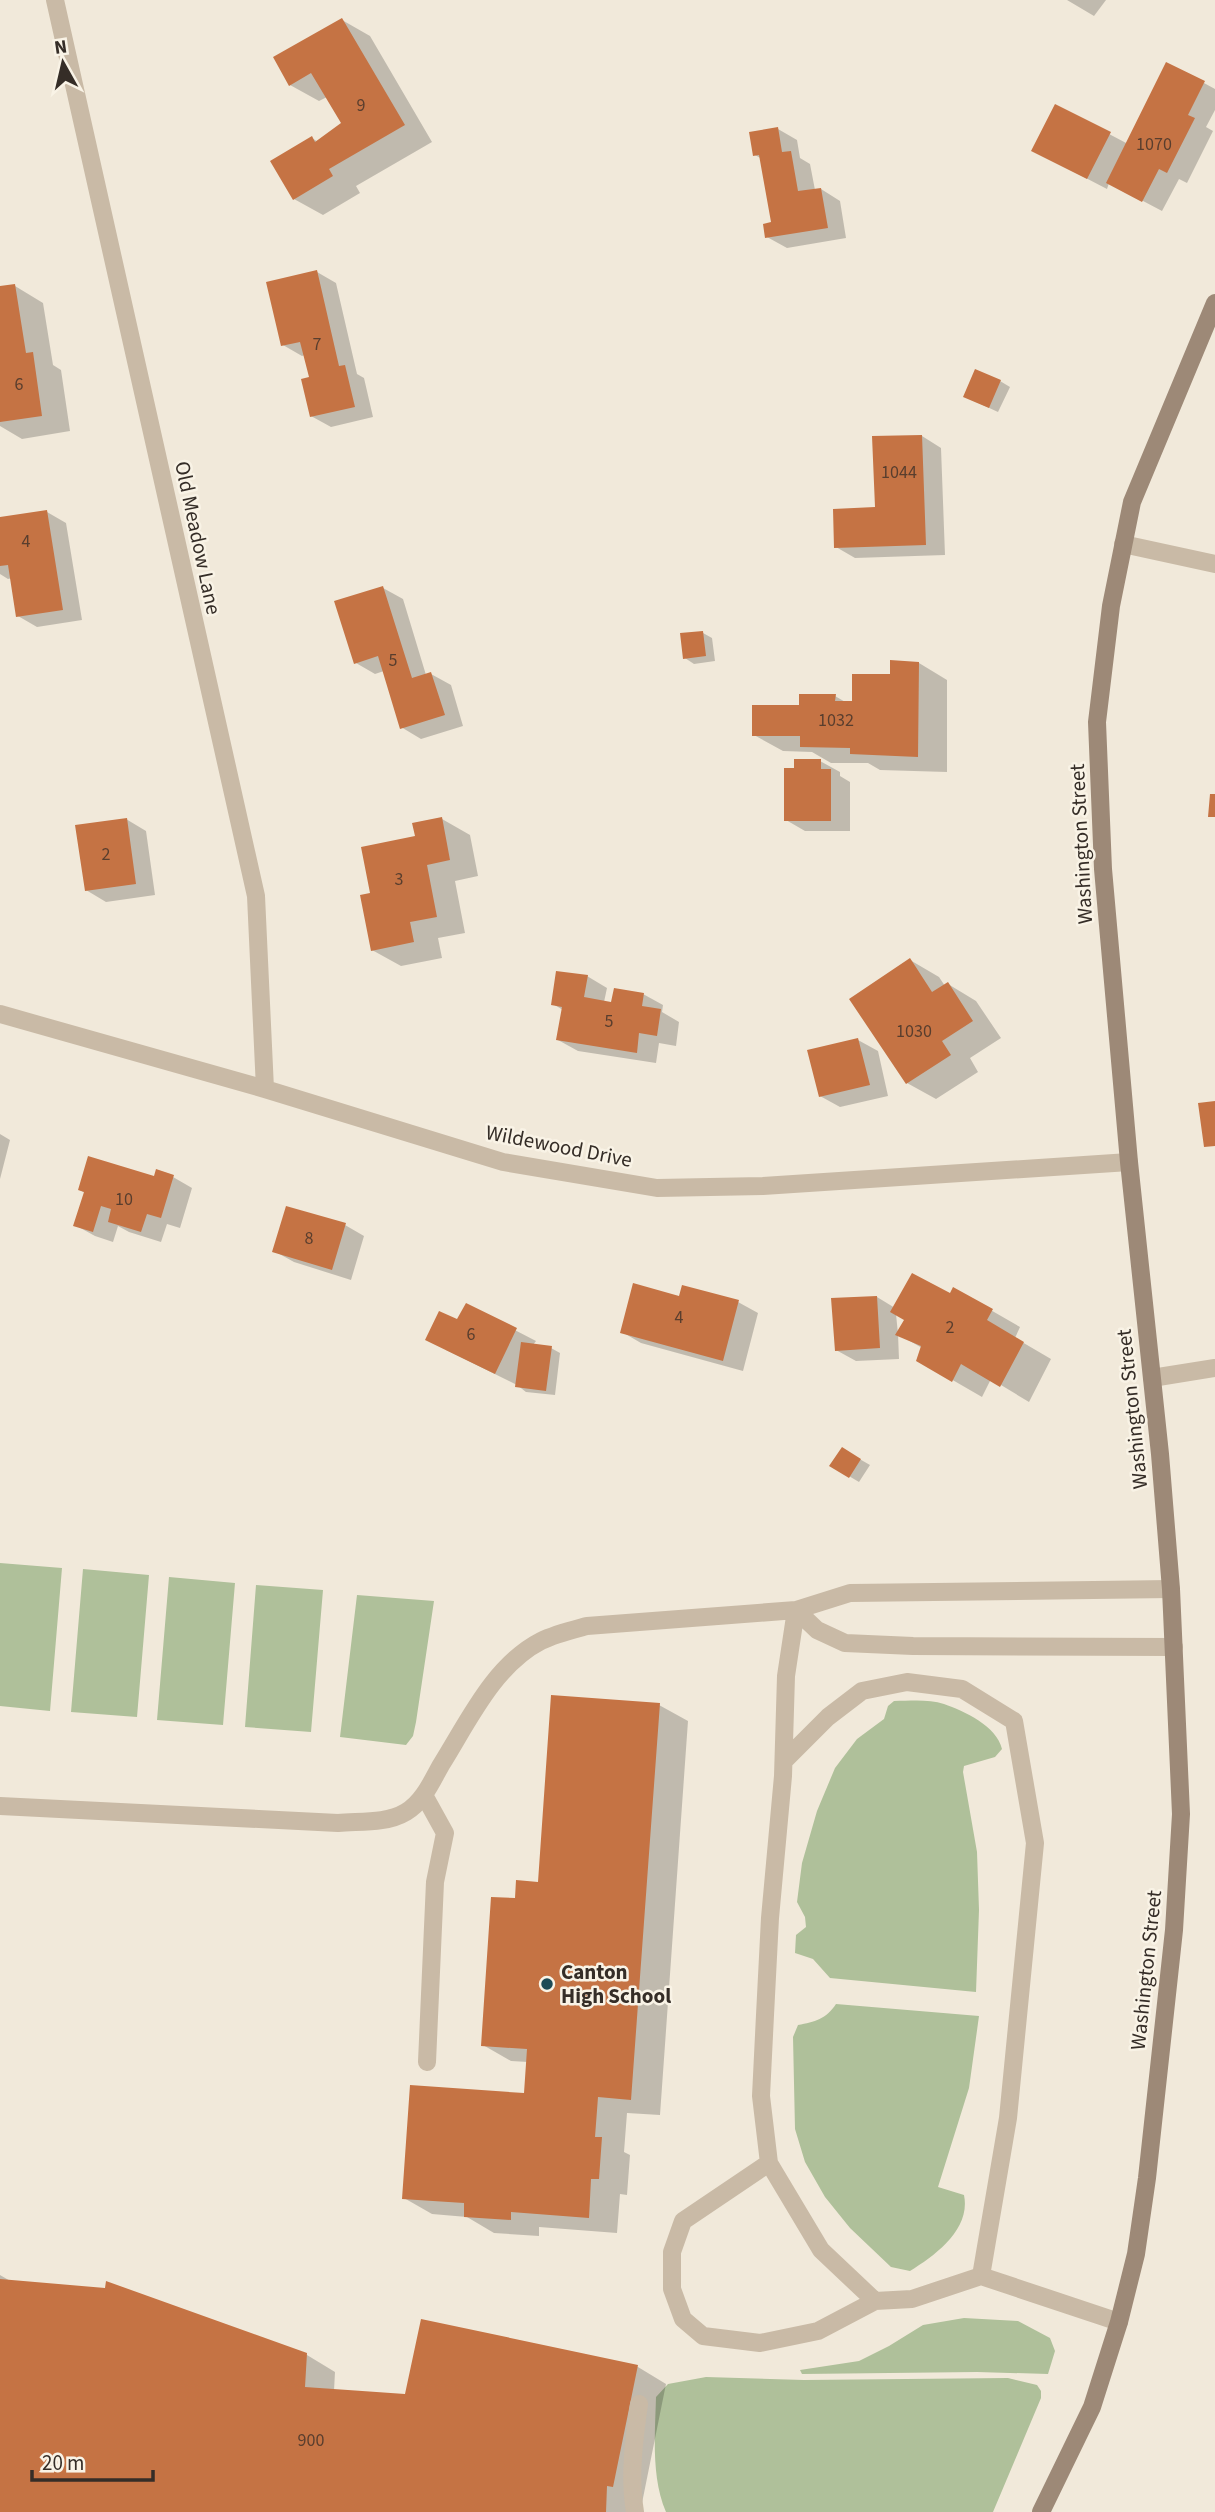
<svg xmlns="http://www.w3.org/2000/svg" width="1215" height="2512" font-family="'Source Sans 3',sans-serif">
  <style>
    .green { fill: #afc09a }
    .shadow { fill: #0003; fill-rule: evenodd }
    .building { fill: #c57344 }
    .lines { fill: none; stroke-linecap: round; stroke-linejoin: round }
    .service { stroke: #c9baa6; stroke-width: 18 }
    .minor { stroke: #c9baa6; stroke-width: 18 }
    .secondary { stroke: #9d8977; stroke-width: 18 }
    .poi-dot { fill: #1d4b56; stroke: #f9f3e6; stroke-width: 2.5 }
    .labels { text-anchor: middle; stroke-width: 5; stroke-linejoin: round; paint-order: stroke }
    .number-label { font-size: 18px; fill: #593e2e }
    .street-label { font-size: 21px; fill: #352d27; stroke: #f9f3e6 }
    .poi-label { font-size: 21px; font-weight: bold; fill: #352d27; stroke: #f9f3e6; text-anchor: start }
  </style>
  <rect width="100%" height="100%" fill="#f1e9da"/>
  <path class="green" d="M0,1563L62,1568L50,1711L0,1706Z
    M83,1569L149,1575L137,1717L71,1712Z
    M169,1577L235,1583L223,1725L157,1720Z
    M256,1585L323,1590L311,1732L245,1727Z
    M357,1595L434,1601L416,1722L413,1736L406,1745L340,1737Z
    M894,1701C910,1701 929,1699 944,1704C964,1711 997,1726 1002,1749L995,1757L964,1766L963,1772L977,1852L979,1910L976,1992L830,1978L813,1959L795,1953L796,1935L806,1927L805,1917L797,1902L802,1863L817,1811L835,1768L857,1739L884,1719L888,1706Z
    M836,2004L979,2016L969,2088L938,2187L964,2195C971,2229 936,2255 910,2271L891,2267L850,2228L825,2197L805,2162L795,2129L793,2037L798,2025C815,2022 826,2019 836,2004Z
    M964,2318L1018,2321L1050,2338L1055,2351L1048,2374L977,2372L802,2374L800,2370L859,2361L889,2346L923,2325Z
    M706,2377L804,2380L1008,2378L1037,2385L1041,2391V2398L993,2512H666C651,2477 655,2434 656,2397L668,2384Z"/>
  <path class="shadow" d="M1067,0H1106L1094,16Z
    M342,20L370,36L432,142L356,186L360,193L323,215L294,199L312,138L318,142L343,124L327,97L319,101L290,85Z
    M1204,83L1215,89V110L1206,127L1213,131L1187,183L1179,179L1162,211L1109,183L1107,189L1053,161L1056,106L1128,144Z
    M778,129L797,140L800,158L810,164L815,190L821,189L840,201L846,238L787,248L767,237L773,224L762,159L755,155Z
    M317,272L336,283L357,374L364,378L373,417L331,427L311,416V378L305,355L302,356L283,345Z
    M15,286L43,303L53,365L61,370L70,431L22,439L0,426V288Z
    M1000,381L1010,387L998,412L974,401Z
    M922,436L941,448L945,555L855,558L836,547L877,509Z
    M47,512L66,523L82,620L37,627L18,616L12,578L8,579L0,574V519Z
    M383,588L403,599L426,675L431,674L451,685L463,726L421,739L401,727L384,671L375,674L356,663Z
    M703,633L712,638L715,661L694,664L685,658Z
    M919,663L947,680V772L880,770L868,763H831L812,752L783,751L754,735L801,707L835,696L847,703H854L892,676Z
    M820,761L840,772V776L850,782V831H805L786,820L796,770Z
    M126,819L146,831L155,895L106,902L86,890Z
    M442,819L470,835L478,876L455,881L465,933L438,938L442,958L401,966L372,950L417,838Z
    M910,960L939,977L945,986L948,984L976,1001L1001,1038L970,1058L978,1072L936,1099L907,1083Z
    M587,976L607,988L604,1002L613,1004L643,994L663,1005L662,1012L679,1022L676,1046L659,1043L656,1063L578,1051L558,1040L563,1010L553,1004Z
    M858,1040L878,1051L888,1096L840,1107L820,1096Z
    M0,1134L10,1140L0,1179Z
    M173,1177L192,1188L180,1228L167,1224L161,1242L129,1232L118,1226L113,1242L95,1236L75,1225L85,1193L80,1190Z
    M345,1225L364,1236L351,1280L294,1262L274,1251Z
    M954,1289L1020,1327L1015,1338L1051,1359L1029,1402L991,1379L982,1397L918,1360L922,1348L898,1334L899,1359L856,1361L836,1350L877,1297L895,1308L951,1296ZM896,1314L906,1320L898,1334Z
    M680,1298L738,1302L758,1313L743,1371L641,1343L622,1332Z
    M466,1305L536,1341L533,1345L551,1348L560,1353L555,1395L526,1392L517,1385L446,1350Z
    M842,1449L870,1465L859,1482L832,1466Z
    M659,1705L688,1721L660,2115L627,2113L624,2152L630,2155L627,2195L620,2194L617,2233L539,2227V2236L494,2233L467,2217L432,2214L404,2198L525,2095L528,2062L511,2061L483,2045L517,1900L540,1883Z
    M0,2275L12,2282L307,2355L335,2372L334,2391L407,2396L423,2321L638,2367L666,2384L642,2503L635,2512H0Z"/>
  <path class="building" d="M342,18L405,125L329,169L333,176L293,200L270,161L312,136L315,142L341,123L311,73L289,86L273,57Z
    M1166,62L1205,81L1188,115L1195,118L1167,173L1159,169L1142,202L1106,183Z
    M1055,104L1111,132L1087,179L1031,151Z
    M778,127L782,152L791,151L798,191L821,188L828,228L765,238L763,224L771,222L759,155L753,156L749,132Z
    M317,270L339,366L345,365L355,407L310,417L301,379L309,377L300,342L281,346L266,282Z
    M15,284L26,353L33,352L42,416L0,422V286Z
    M975,369L1001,380L989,408L963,397Z
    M922,435L926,545L834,548L833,509L875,507L872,436Z
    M47,510L63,610L16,617L8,565L0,566V517Z
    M383,586L412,678L431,672L445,715L400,729L378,656L354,664L334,601Z
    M703,631L706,656L683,659L680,633Z
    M890,660L919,662L918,757L850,754V748L800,747V736H752V705H799V694H836L835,701H852V674H890Z
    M794,759H821V769H831V821H784V768H794Z
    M1210,794H1215V817H1208Z
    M442,817L450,860L427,865L437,917L410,922L414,942L371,951L360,895L370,893L361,847L415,836L412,823Z
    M127,818L136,884L85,891L75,825Z
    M910,958L932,992L948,982L973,1021L942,1041L951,1055L906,1084L849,999Z
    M556,971L588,975L584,997L611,1002L614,988L644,993L642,1006L661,1009L657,1036L639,1033L637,1053L556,1040L562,1007L551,1005Z
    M858,1038L870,1085L819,1097L807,1050Z
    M1215,1101V1146L1204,1147L1198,1103Z
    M88,1156L154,1176L156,1169L174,1175L161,1218L147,1214L141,1232L108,1222L111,1209L101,1206L93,1232L73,1226L84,1192L78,1190Z
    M286,1206L346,1223L332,1270L272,1252Z
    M912,1273L950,1293L953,1287L993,1309L987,1320L1024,1342L1000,1387L961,1364L952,1382L916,1361L921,1346L895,1335L904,1320L890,1312Z
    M633,1283L679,1296L682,1285L739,1300L723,1361L620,1333Z
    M877,1296L880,1348L835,1351L831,1298Z
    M466,1303L517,1328L495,1374L425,1340L439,1311L457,1319Z
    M521,1342L552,1346L546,1391L515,1387Z
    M842,1447L861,1459L849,1478L829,1466Z
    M551,1695L660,1703L631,2100L598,2097L595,2137H602L599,2179H591L589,2218L511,2212V2220L464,2217V2203L402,2199L410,2085L524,2093L527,2049L481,2046L491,1897L515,1898L516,1880L538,1882Z
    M0,2279L105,2288L106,2281L307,2353L305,2387L405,2394L421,2319L638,2365L613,2487L607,2486L606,2512H0Z"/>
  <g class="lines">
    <path class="service" d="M1123,544L1215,564
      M1152,1378L1215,1368
      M796,1610L786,1676L783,1776L770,1918L765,2015L761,2096L769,2163L821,2250L875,2301L912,2299L981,2276L1119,2322
      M796,1610L817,1630L845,1643L913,1646L1174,1647
      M784,1761L828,1717L862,1691L907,1682L962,1689L1014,1721L1035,1843L1008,2118L981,2276
      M424,1795L445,1833L435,1882L427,2062
      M0,1806L338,1823C360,1821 386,1824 406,1812C423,1802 432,1781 441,1765C468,1722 494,1665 541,1641C555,1634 572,1630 587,1626L796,1610L850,1593L1171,1589
      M769,2163L683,2221L672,2252V2289L683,2319L703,2336L760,2343L818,2331L875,2301
      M635,2512C629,2476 634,2440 639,2404"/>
    <path class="minor" d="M55,0L256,896L265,1089
      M0,1014L265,1089L503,1162L657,1188L763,1186L1129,1162"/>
    <path class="secondary" d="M1041,2512L1092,2407L1119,2322L1136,2254L1147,2178L1174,1930L1181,1814L1171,1589L1160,1454L1129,1162L1103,869L1097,722L1111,606L1132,502L1215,303"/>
  </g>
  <circle class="poi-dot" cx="547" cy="1984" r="7"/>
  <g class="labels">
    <g class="number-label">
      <text x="361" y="111">9</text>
      <text x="1154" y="150">1070</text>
      <text x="317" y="350">7</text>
      <text x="19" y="390">6</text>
      <text x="899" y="478">1044</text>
      <text x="26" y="547">4</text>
      <text x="393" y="666">5</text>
      <text x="836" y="726">1032</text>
      <text x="106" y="860">2</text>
      <text x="399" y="885">3</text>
      <text x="609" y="1027">5</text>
      <text x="914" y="1037">1030</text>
      <text x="124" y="1205">10</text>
      <text x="309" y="1244">8</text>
      <text x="679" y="1323">4</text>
      <text x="950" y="1333">2</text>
      <text x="471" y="1340">6</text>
      <text x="311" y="2446">900</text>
    </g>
    <g class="street-label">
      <text transform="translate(198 538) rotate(78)" y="7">Old Meadow Lane</text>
      <text transform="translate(1081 844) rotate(-93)" y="7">Washington Street</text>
      <text transform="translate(559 1146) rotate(11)" y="7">Wildewood Drive</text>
      <text transform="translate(1132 1409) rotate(-96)" y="7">Washington Street</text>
      <text transform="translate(1146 1970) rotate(-84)" y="7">Washington Street</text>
    </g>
    <g class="poi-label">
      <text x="561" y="1979">Canton<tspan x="561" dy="24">High School</tspan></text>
    </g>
  </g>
  <g transform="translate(63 63) rotate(352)" stroke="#f9f3e6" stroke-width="5" paint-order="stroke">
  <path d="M0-5L12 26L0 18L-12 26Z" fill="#352d27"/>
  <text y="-10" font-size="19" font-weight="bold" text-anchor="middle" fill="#352d27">N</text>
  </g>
  <path d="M32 2470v10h121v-10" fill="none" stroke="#352d27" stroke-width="3.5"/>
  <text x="42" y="2470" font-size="21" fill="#352d27" stroke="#f9f3e6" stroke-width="5" paint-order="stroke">20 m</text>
</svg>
